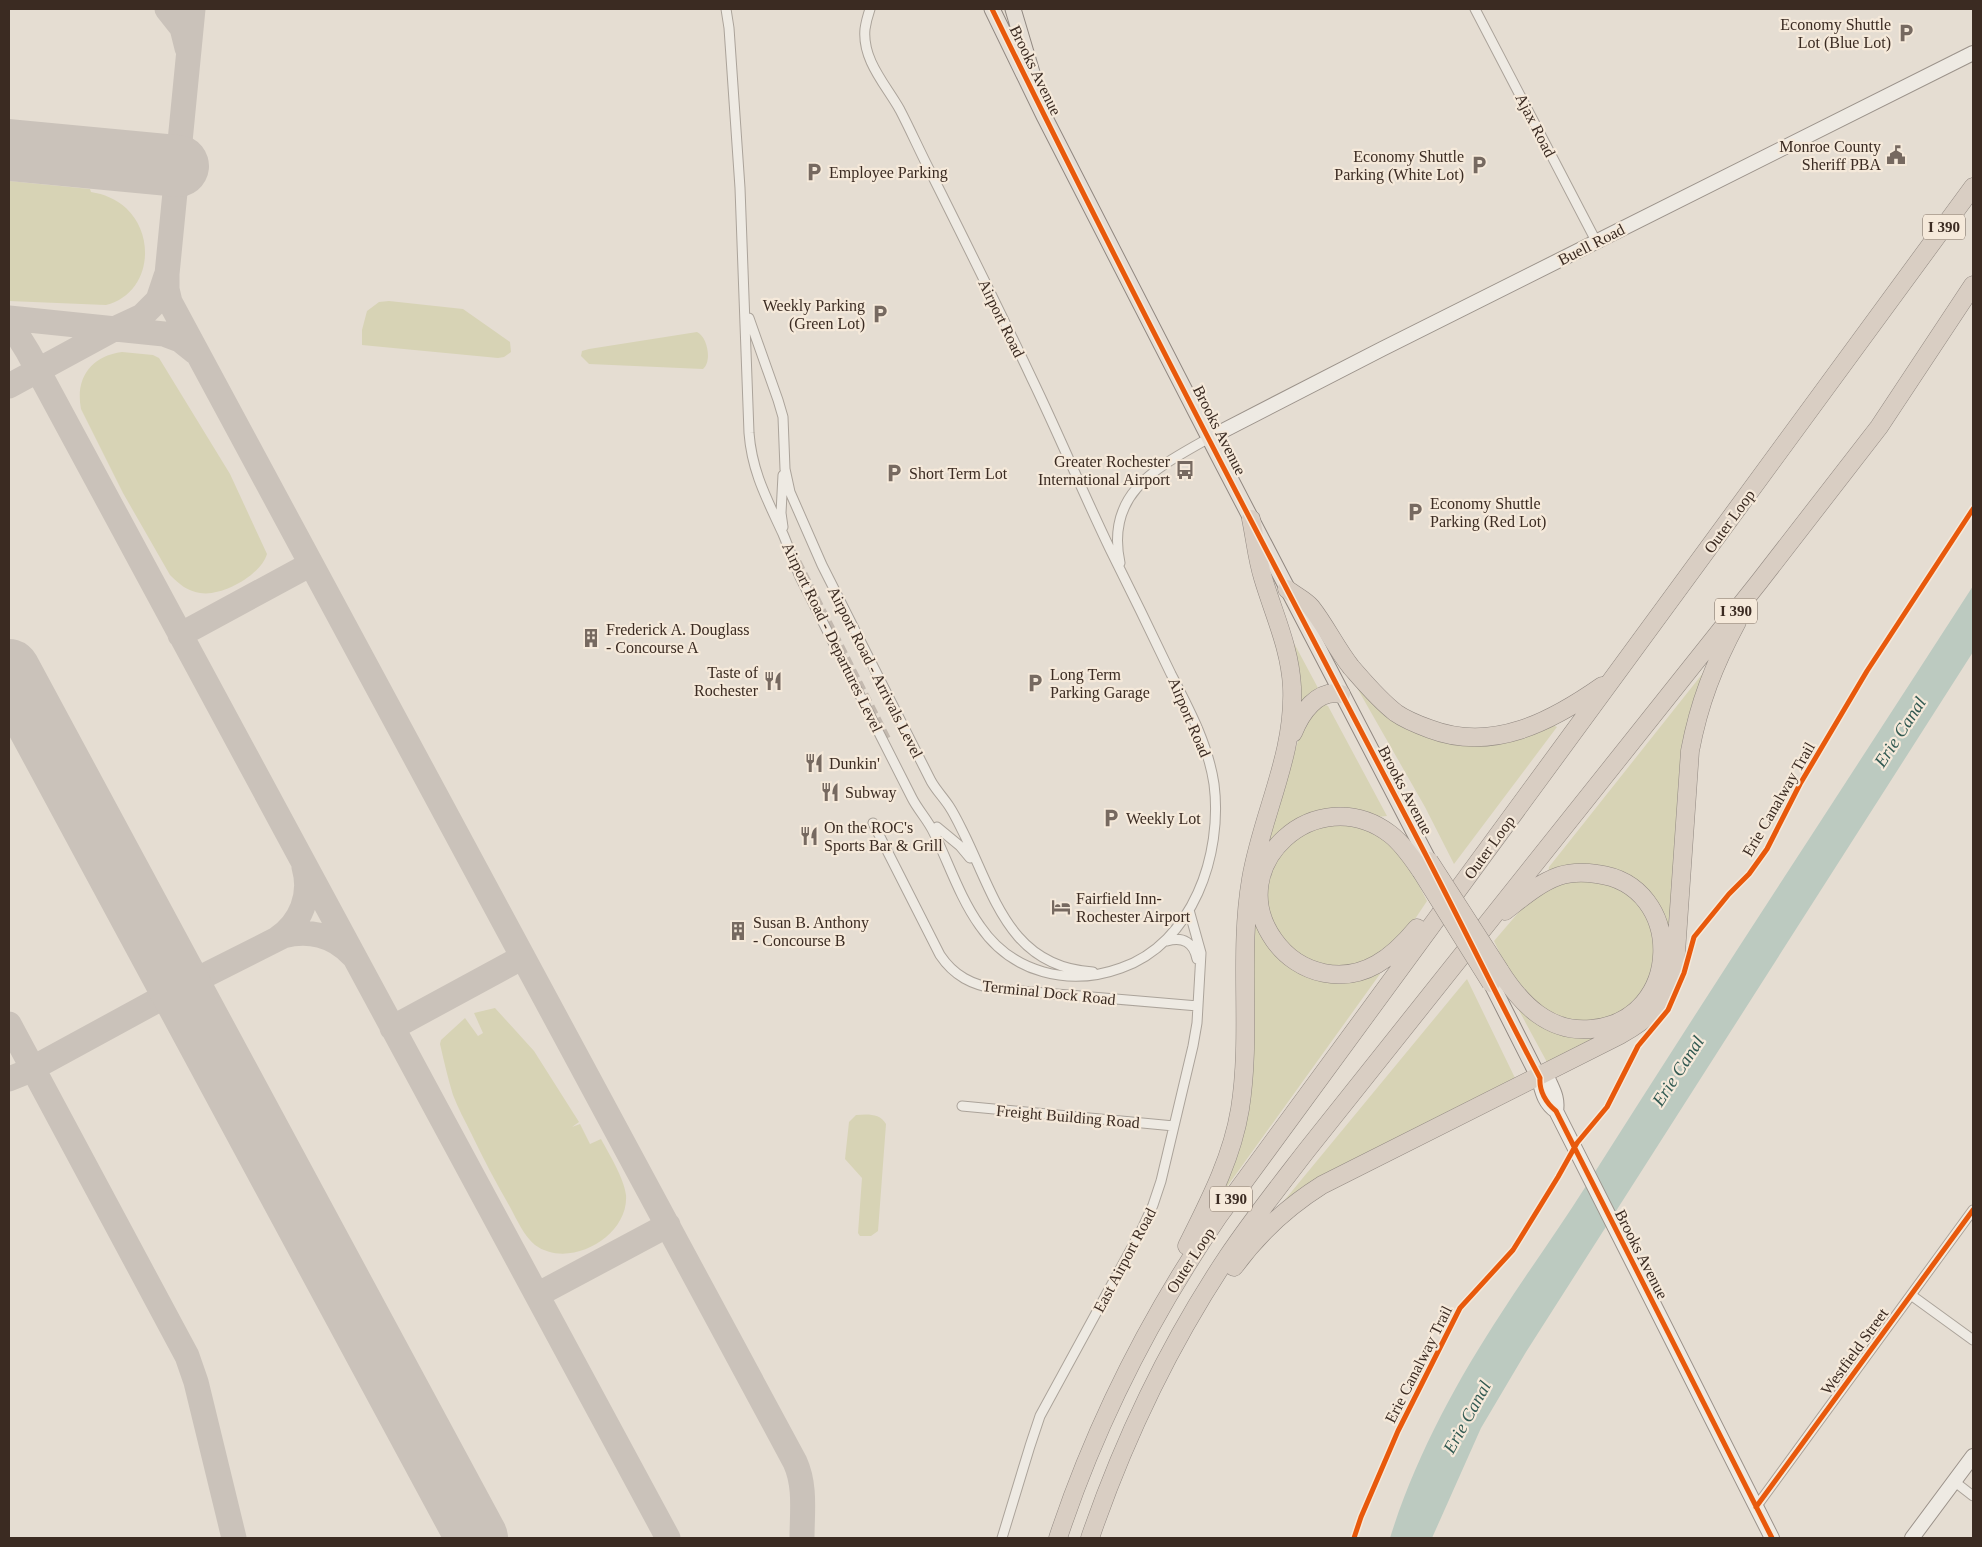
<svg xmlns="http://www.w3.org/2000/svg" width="1982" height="1547" font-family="Georgia,serif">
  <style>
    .green { fill: #d7d3b5 }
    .water { fill: #bccac0 }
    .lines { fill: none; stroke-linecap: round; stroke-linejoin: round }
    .taxiway { stroke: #cac2ba; stroke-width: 25 }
    .runway { stroke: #cac2ba; stroke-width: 62 }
    .street-tunnel { stroke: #c3b9af; stroke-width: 9; stroke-dasharray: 9 4.5; stroke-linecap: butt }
    .street-casing { stroke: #aba39a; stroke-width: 11 }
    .secondary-casing { stroke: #9b928a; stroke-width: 16 }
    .primary-casing { stroke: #918881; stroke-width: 17 }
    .highway-casing { stroke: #918881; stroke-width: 19 }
    .street { stroke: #eeeae3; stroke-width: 9 }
    .secondary { stroke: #eeeae3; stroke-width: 14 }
    .primary { stroke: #e5ded5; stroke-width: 15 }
    .highway { stroke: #d9cec3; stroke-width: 18 }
    .highway-bridge-casing { stroke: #918881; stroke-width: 19; stroke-linecap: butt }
    .highway-bridge { stroke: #d9cec3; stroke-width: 18 }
    .cycleway-casing { stroke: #f5e9da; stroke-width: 8 }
    .cycleway { stroke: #e8590c; stroke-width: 5 }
    .labels { text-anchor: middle; stroke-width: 4.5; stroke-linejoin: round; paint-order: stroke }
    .shield { fill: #f5e9da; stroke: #736459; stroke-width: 1 }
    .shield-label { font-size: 15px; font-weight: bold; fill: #3b2b22 }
    .poi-label { font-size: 16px; fill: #3b2b22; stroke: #f5e9da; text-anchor: start }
    .street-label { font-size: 16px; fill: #3b2b22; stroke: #f5e9da }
    .water-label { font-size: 18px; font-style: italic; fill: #325a52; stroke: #f5e9da }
  </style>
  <rect width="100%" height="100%" fill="#e5ddd2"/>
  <path class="green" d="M9,181L90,189L91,192C104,194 116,199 126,208C157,237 150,294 106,305L9,301Z
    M389,301L463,309L510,342L511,352L504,357L498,358L362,345V330L367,311L379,302Z
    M697,332C708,337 712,362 703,369L589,364L581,356L582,351L589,349Z
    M122,352L153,355L159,358L230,474L267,554C261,575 222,597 200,593C187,591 179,584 170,575L123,493L81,409C75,378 91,356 122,352Z
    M1295,645L1318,688L1297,709L1292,649Z
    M1711,663L1671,927L1666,928L1621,873L1590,865L1548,872L1549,867Z
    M1348,672L1427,732L1553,725L1557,727L1454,864L1425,807Z
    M1323,704L1328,706L1387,816L1377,817L1354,812L1267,850L1263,847L1306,717Z
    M1353,823L1394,845L1412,872L1427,901L1409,928L1392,945L1354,967L1315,965L1283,942L1267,914V882L1279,851L1309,828Z
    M1591,877L1623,889L1638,903L1650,919L1656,955L1648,985L1630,1007L1602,1022H1572L1543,1010L1508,970L1494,941L1524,906L1562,880Z
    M1251,912L1296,968L1375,969L1380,974L1221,1195L1239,1143Z
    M1467,979L1515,1078L1315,1182L1286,1205L1283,1202Z
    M1515,1003L1595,1033L1597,1041L1548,1064Z
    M495,1008L534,1051L579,1122L572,1127L580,1124L590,1144L601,1139C609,1154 624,1178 626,1195C629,1237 569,1270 535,1245C524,1236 517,1220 510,1207C496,1183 483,1158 471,1133C465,1121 458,1108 453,1095C448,1079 444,1061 440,1044L441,1040L465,1018L478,1036L483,1033L474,1013Z
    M856,1115C867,1114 880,1113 886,1124L878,1231L871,1236H860L858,1233L862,1178L845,1159L849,1122Z"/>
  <path class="water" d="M1973,586V652L1526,1352L1481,1428L1432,1538H1390C1415,1458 1456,1382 1502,1312C1529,1270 1559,1229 1586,1186C1713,985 1844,786 1973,586Z"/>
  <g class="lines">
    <path class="taxiway" d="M167,9L182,28L187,48
      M193,9L167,274V289L170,302L795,1462C806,1486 802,1513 802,1538
      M9,318L164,334L180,340L195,352
      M9,328L20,339L28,352L668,1538
      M9,386L114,329L142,316L158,300L166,276
      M180,635L311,564
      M277,939C301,923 312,895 304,867
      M9,1024L187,1356L196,1382L234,1538
      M392,1028L523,957
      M9,1079L24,1073L180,988L283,936C308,929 334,935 352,955
      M537,1295L668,1225"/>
    <path class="runway" d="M9,150L178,166
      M9,670L477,1538"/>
    <path class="street-tunnel" d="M797,562L887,740"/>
    <g class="street-casing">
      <path id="street" d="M726,9L729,28L740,188L749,433C752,472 767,499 783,534C789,548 794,563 800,577L912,798C918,810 928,820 934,833C949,864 960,898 980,926C1012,973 1069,987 1121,968C1193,943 1223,854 1214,784C1208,744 1189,709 1171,674C1151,632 1131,591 1110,549C1083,493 1059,435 1032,379C999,309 965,241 931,173C920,152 911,131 900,110C886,85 862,60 865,29C866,22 868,15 870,9
        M1475,9L1596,241
        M749,318L778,400L783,417L785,469L790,492L822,565L931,781C936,790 943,797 949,806C955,815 960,826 965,836C995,898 1011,967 1093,972
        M783,475L781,513L783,527
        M1120,563C1105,492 1158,467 1209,438
        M873,823L940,955C954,976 972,985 997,989L1198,1006
        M937,827L960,846L970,858
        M1167,941C1183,936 1194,943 1197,959
        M962,1106L1174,1126
        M1911,1295L1973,1340
        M1955,1482L1973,1496
        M1756,1507L1973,1210
        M1002,1538L1030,1446L1040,1416L1142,1229L1153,1205L1161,1181L1193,1046L1197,1023L1201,953L1189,910"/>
    </g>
    <g class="secondary-casing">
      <path id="secondary" d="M1209,438L1382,349L1973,53
        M1538,1076C1542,1089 1543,1102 1556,1111L1772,1538
        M1540,1078L1549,1081C1554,1092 1558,1099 1556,1111
        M1912,1538L1973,1456"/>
    </g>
    <g class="primary-casing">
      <path id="primary" d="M992,9L1044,116L1218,455L1429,861
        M1013,9L1033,76
        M1491,983L1538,1076"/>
    </g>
    <g class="highway-casing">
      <path id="highway" d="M1287,589C1294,595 1305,600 1311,607C1326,626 1336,648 1351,667C1365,683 1379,700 1396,713C1406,720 1419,725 1430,729C1493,753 1552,721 1602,686
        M1293,733C1301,713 1317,689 1341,694
        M1417,928C1393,957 1364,981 1324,973C1304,969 1286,957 1274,940C1221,865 1317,779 1390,834C1403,844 1412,858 1421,871
        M1500,971C1521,1004 1549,1033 1591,1029C1684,1021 1686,885 1597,874C1584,872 1571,872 1559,876C1539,883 1522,898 1505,911
        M1187,1246C1209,1202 1232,1158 1240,1109C1252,1033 1238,955 1251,879C1262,814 1295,755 1292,687C1290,648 1274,615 1263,578C1257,559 1255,538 1251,519
        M1234,1267C1258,1234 1287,1207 1322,1185L1620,1035C1652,1017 1666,1003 1675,967L1690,751C1699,703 1714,665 1737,622
        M1058,1538C1096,1423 1150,1317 1218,1217L1973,187
        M1090,1538C1124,1439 1170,1343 1228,1256C1253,1219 1280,1185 1307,1150L1759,582L1879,427L1973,285"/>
    </g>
    <use href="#street" class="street"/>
    <use href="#secondary" class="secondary"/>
    <use href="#primary" class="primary"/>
    <use href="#highway" class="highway"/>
    <g class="highway-bridge-casing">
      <path id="highway-bridge" d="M1429,861L1500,971
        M1421,871L1491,983"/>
    </g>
    <use href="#highway-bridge" class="highway-bridge"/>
    <g class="cycleway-casing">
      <path id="cycleway" d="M992,9C1124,280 1265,548 1405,815C1451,902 1494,991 1540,1078C1539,1091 1546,1103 1556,1111L1772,1538
        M1756,1507L1973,1210
        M1354,1538L1361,1517L1398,1431L1460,1308L1513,1250L1558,1177L1577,1143L1607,1107L1638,1046L1668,1010L1684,973L1694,937L1729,894L1749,874L1767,849L1800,784L1867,671L1973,509"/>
    </g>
    <use href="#cycleway" class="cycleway"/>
  </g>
  <defs>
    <g id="parking-bare" transform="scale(1.5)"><path d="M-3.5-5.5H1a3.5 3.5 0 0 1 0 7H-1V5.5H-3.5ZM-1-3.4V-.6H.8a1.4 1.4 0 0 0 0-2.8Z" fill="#766960" stroke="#f5e9da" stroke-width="2.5" paint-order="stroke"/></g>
    <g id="civic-bare" transform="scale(1.5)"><path d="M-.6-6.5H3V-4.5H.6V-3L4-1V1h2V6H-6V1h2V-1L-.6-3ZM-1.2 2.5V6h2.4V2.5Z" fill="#766960" stroke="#f5e9da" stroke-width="2.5" paint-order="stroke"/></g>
    <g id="bus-bare" transform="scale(1.5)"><path d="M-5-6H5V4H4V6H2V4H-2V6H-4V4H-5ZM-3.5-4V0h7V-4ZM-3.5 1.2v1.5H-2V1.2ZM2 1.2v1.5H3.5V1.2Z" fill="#766960" stroke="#f5e9da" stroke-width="2.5" paint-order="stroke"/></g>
    <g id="building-bare" transform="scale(1.5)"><path d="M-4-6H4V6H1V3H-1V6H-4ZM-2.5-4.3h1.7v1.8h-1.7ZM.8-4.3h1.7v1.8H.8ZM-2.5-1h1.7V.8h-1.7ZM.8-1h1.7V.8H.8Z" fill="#766960" stroke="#f5e9da" stroke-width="2.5" paint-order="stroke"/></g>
    <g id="restaurant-bare" transform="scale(1.5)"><path d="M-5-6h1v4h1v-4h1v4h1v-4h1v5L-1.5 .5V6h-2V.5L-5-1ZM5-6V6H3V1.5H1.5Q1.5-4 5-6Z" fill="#766960" stroke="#f5e9da" stroke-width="2.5" paint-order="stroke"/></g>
    <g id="hotel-bare" transform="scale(1.5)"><path d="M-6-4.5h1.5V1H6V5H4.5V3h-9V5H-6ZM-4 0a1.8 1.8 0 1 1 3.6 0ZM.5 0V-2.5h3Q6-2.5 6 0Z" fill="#766960" stroke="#f5e9da" stroke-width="2.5" paint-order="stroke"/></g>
  </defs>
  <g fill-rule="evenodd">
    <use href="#parking-bare" x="1906" y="33"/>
    <use href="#civic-bare" x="1896" y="155"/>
    <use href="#parking-bare" x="1479" y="165"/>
    <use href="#parking-bare" x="814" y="172"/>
    <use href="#parking-bare" x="880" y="314"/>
    <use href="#bus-bare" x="1185" y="470"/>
    <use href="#parking-bare" x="894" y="473"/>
    <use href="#parking-bare" x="1415" y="512"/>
    <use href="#building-bare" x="591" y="638"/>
    <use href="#restaurant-bare" x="773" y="681"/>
    <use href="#parking-bare" x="1035" y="683"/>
    <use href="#restaurant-bare" x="814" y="763"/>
    <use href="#restaurant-bare" x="830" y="792"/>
    <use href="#parking-bare" x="1111" y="818"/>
    <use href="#restaurant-bare" x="809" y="836"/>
    <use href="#hotel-bare" x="1061" y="907"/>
    <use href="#building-bare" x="738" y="931"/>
  </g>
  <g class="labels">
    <g class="shield">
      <rect x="1923" y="214.5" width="42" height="25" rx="4"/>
      <rect x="1715" y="598.5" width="42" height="25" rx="4"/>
      <rect x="1210" y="1186.5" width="42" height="25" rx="4"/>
    </g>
    <g class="shield-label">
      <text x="1944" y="232">I 390</text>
      <text x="1736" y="616">I 390</text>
      <text x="1231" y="1204">I 390</text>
    </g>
    <g class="poi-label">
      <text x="1891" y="30" text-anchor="end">Economy Shuttle<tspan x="1891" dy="18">Lot (Blue Lot)</tspan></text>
      <text x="1881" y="152" text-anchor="end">Monroe County<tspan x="1881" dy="18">Sheriff PBA</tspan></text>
      <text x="1464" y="162" text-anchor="end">Economy Shuttle<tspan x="1464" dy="18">Parking (White Lot)</tspan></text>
      <text x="829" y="178">Employee Parking</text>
      <text x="865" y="311" text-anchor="end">Weekly Parking<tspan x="865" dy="18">(Green Lot)</tspan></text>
      <text x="1170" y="467" text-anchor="end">Greater Rochester<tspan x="1170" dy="18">International Airport</tspan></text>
      <text x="909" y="479">Short Term Lot</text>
      <text x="1430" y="509">Economy Shuttle<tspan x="1430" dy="18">Parking (Red Lot)</tspan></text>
      <text x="606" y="635">Frederick A. Douglass<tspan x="606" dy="18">- Concourse A</tspan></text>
      <text x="758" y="678" text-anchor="end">Taste of<tspan x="758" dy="18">Rochester</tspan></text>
      <text x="1050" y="680">Long Term<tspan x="1050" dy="18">Parking Garage</tspan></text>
      <text x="829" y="769">Dunkin'</text>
      <text x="845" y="798">Subway</text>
      <text x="1126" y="824">Weekly Lot</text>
      <text x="824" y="833">On the ROC's<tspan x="824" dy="18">Sports Bar &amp; Grill</tspan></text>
      <text x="1076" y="904">Fairfield Inn-<tspan x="1076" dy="18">Rochester Airport</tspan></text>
      <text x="753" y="928">Susan B. Anthony<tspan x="753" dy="18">- Concourse B</tspan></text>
    </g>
    <g class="street-label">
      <text transform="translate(1036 70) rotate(64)" y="6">Brooks Avenue</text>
      <text transform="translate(1536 125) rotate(63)" y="6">Ajax Road</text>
      <text transform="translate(1591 244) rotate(-27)" y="6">Buell Road</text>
      <text transform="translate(1002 318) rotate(64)" y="6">Airport Road</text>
      <text transform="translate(1220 430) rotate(63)" y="6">Brooks Avenue</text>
      <text transform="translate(1729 521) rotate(-54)" y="6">Outer Loop</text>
      <text transform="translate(833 637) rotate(64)" y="6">Airport Road - Departures Level</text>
      <text transform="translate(876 672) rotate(63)" y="6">Airport Road - Arrivals Level</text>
      <text transform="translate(1190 717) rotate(67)" y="6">Airport Road</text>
      <text transform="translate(1406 790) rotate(62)" y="6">Brooks Avenue</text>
      <text transform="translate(1778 799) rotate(-60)" y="6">Erie Canalway Trail</text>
      <text transform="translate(1489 847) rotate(-54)" y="6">Outer Loop</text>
      <text transform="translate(1049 992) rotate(6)" y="6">Terminal Dock Road</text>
      <text transform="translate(1068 1116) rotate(5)" y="6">Freight Building Road</text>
      <text transform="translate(1642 1254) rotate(63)" y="6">Brooks Avenue</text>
      <text transform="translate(1124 1260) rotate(-62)" y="6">East Airport Road</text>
      <text transform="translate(1190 1260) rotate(-57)" y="6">Outer Loop</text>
      <text transform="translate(1854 1351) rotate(-54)" y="6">Westfield Street</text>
      <text transform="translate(1418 1364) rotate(-63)" y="6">Erie Canalway Trail</text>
    </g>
    <g class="water-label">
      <text transform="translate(1900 732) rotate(-57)" y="6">Erie Canal</text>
      <text transform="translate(1678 1071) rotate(-57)" y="6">Erie Canal</text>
      <text transform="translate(1467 1417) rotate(-61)" y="6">Erie Canal</text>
    </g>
  </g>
  <rect width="1982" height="1547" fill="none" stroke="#3b2b22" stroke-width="20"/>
</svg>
